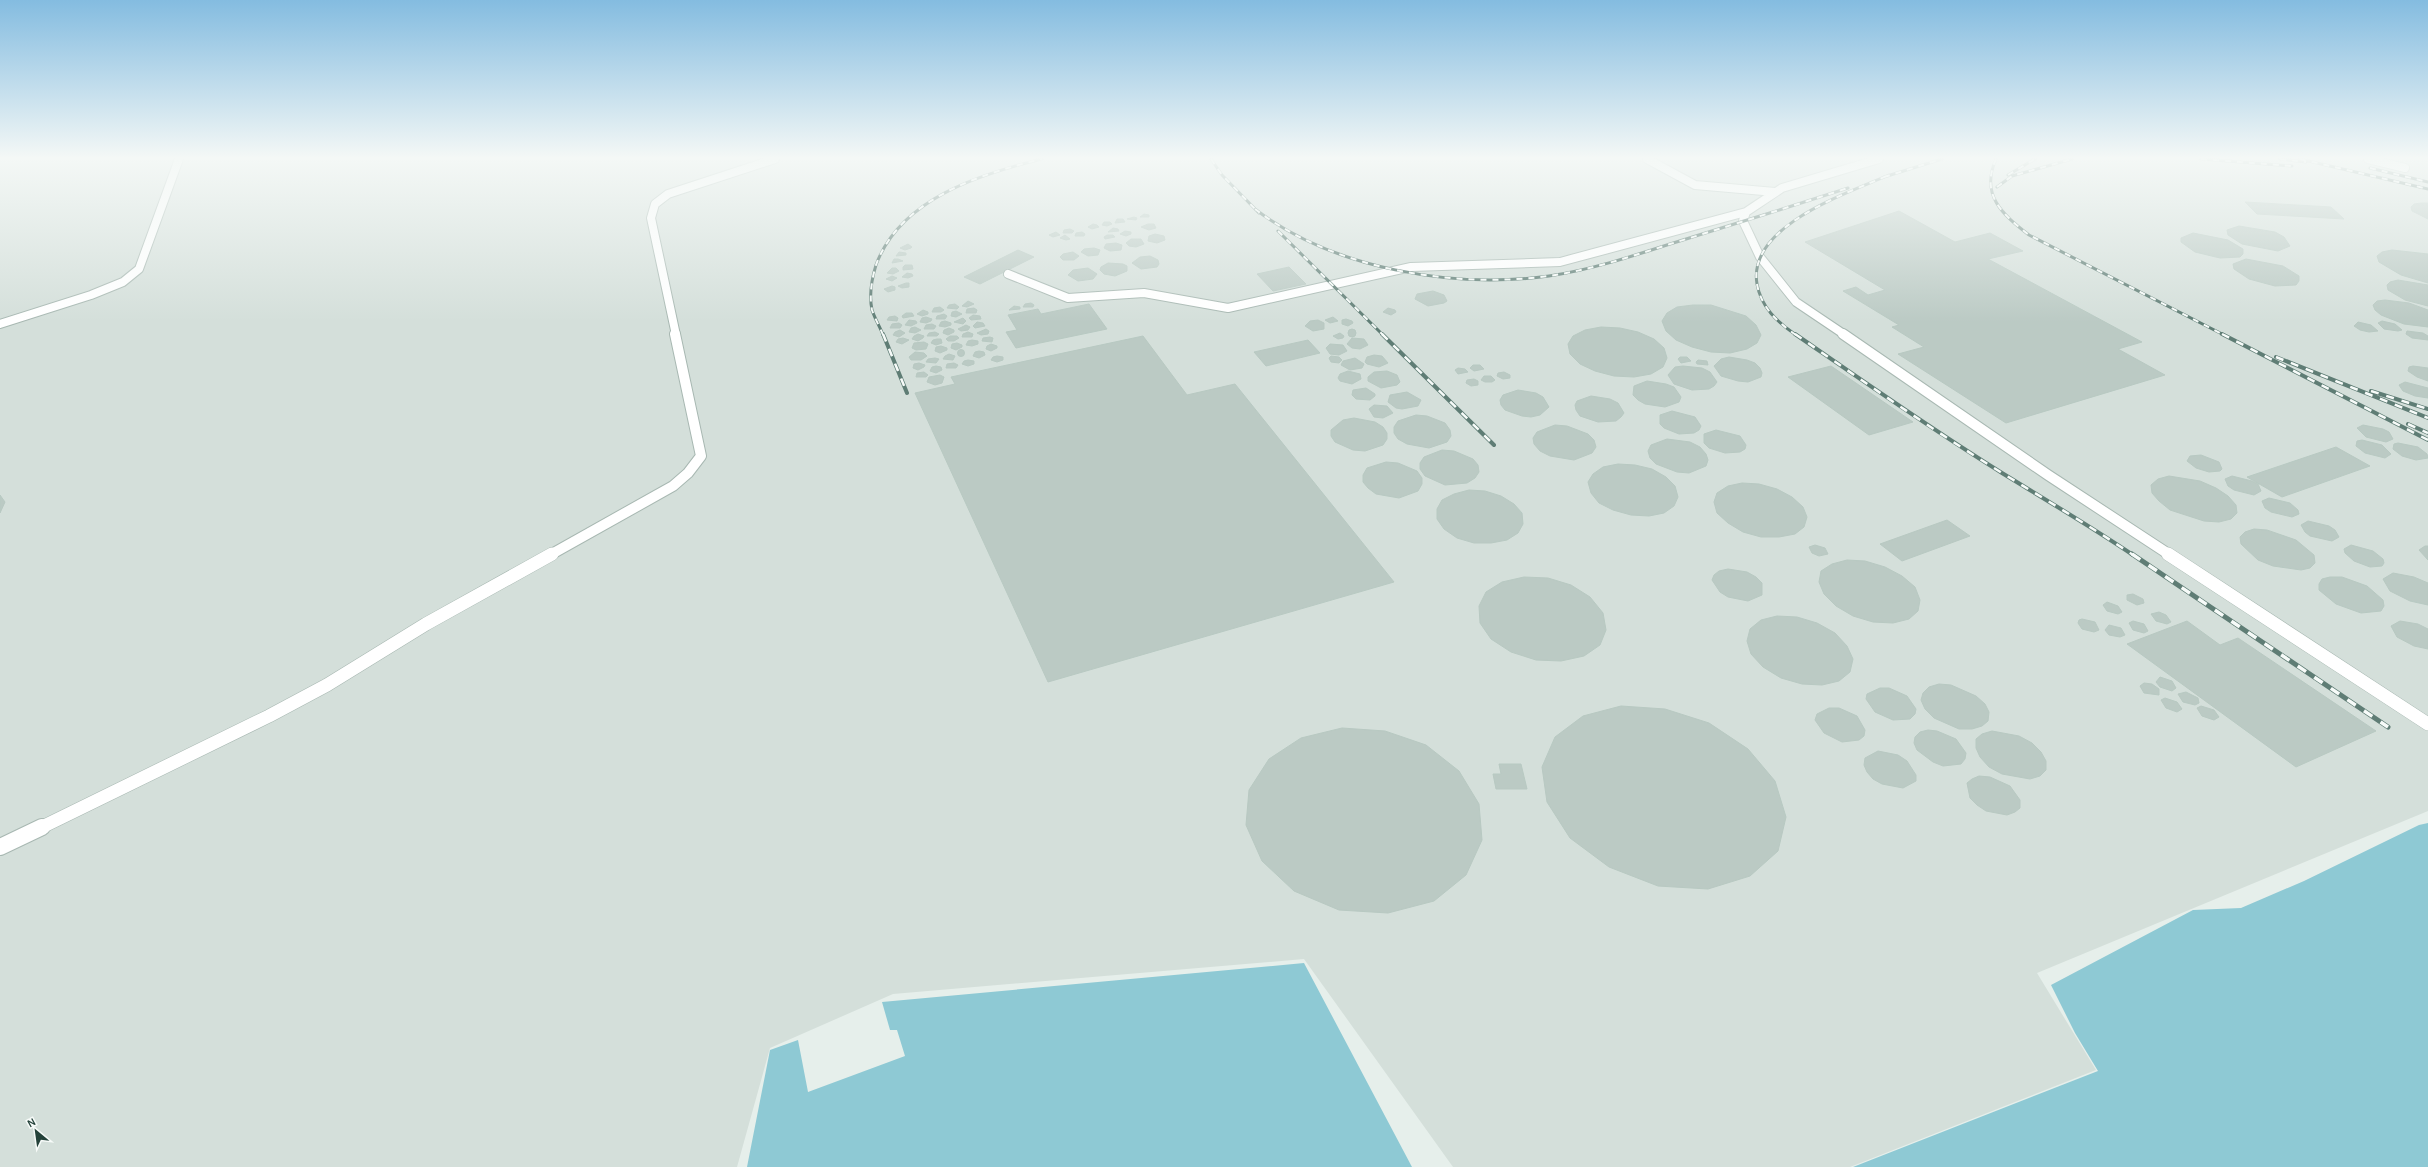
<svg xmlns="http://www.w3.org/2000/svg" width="2428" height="1167" font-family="Karla,sans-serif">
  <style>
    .built { fill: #d4dfda }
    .water { fill: #8ec9d4 }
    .building { fill: #bbcac4; stroke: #b8c9c2 }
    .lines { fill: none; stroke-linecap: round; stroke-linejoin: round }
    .minor-far3-casing { stroke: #a8b8b2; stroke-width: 10 }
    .minor-far2-casing { stroke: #a8b8b2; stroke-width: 12 }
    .minor-far1-casing { stroke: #a8b8b2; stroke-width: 14 }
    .minor-casing { stroke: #a8b8b2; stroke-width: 18 }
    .minor-far3 { stroke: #fff; stroke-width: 8 }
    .minor-far2 { stroke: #fff; stroke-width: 10 }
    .minor-far1 { stroke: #fff; stroke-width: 13 }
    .minor { stroke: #fff; stroke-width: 16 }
    .rail-far2-casing { stroke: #5f7d75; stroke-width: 3 }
    .rail-far1-casing { stroke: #5f7d75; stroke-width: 4 }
    .rail-casing { stroke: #5f7d75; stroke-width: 5 }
    .rail-far2 { stroke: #f7fbf9; stroke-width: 2; stroke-dasharray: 6; stroke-linecap: butt }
    .rail-far1 { stroke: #f7fbf9; stroke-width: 2.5; stroke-dasharray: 8; stroke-linecap: butt }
    .rail { stroke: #f7fbf9; stroke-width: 3.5; stroke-dasharray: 10; stroke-linecap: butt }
  </style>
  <rect width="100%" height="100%" fill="#e6efeb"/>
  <path class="built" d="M0,159H2428V811L2037,973L2096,1070L1850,1167H1453L1304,959L893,994L770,1048L737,1167H0Z"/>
  <path class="water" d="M2428,823V1167H1853L2098,1071L2075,1033L2051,985L2193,910L2241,908L2304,881L2419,825Z
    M1304,963L1412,1167H747L770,1050L798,1040L808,1092L905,1056L897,1030H890L882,1002Z"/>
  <path class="building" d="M2245,202L2331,207L2344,219L2257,214Z
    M2421,203H2428V219L2412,211L2411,207L2414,204Z
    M1899,211L1955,242L1990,233L2023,251L1988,259L2142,342L2118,349L2165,375L2006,423L1898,354L1924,347L1892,327L1899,325L1843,291L1856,287L1868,295L1885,290L1805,242Z
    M1144,214L1149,215V217H1140Z
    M1134,217L1137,218L1136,220L1127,219Z
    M1117,219H1123L1125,222L1115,223Z
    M1104,222H1110L1112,224L1107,226L1102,225Z
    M1093,224L1097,225L1099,227L1092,229L1088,227Z
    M1148,224H1154L1156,228L1149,230L1141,227Z
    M2239,226L2275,232L2284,237L2290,246L2278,251L2242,244L2228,235L2227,230Z
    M1113,228L1118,229L1119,231L1108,232Z
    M1070,229L1074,231L1072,233H1063L1064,230Z
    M1125,231L1131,232V234L1126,236L1120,234Z
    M1056,232L1060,235L1053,237L1049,235Z
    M1082,232L1085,234L1084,236H1075L1076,233Z
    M2193,233L2228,240L2243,249V254L2240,257L2220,258L2195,252L2181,242V238Z
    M1155,234L1164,236L1165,240L1157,243L1148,241L1149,236Z
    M1065,235L1070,239L1066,240L1060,238Z
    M1107,235H1113L1115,237L1105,239L1104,237Z
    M1131,239H1141L1144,244L1136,247L1129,246L1126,243Z
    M1116,243L1122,245L1121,250L1110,251L1104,248L1106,244Z
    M908,244L912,247L911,248L905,250L900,248Z
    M1094,248L1100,250L1098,255L1088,256L1081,252L1084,249Z
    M1018,250L1034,257L980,284L964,277Z
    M2392,250L2428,254V283L2401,275L2379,262L2377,256L2382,252Z
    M899,252L906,253V255L896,256Z
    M1073,252L1079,256L1074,260H1063L1060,257L1063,254Z
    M1150,256L1158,260L1159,264L1157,267L1141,269L1132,263L1140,257Z
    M894,259H898L903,261L892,263Z
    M2246,259L2283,266L2299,276V281L2296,285L2275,286L2249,279L2234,269L2233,264Z
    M1108,263L1123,264L1127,266V271L1115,276L1104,274L1100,270L1101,267Z
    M905,265H912L913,269L903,270V267Z
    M1289,267L1306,284L1273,291L1257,274Z
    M892,268H896L899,271L893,274L887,273Z
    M1088,268L1097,274L1093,279L1078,281L1068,275L1073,270Z
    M907,273L912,274L913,276L908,278L902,277Z
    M892,276L897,278L892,281L886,279Z
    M2398,280L2428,285V306L2405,300L2388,290L2387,285L2390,282Z
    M906,283H909V287L902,288L898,286Z
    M892,286L895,287V290L888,292L884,289Z
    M1433,291L1444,295L1447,301L1444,303L1428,306L1415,299L1417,294Z
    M2385,300L2409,303L2428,310V327L2404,324L2381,315L2375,310L2373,305L2377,301Z
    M968,301L974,304L967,307L962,306Z
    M1031,303L1034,305L1033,307H1023L1025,304Z
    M955,304L959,307L957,309L947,308L949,305Z
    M1089,304L1107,329L1016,348L1006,332L1017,330L1008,315L1038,309L1041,314Z
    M1693,305H1711L1746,316L1756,325L1761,335L1757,343L1747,349L1730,353L1711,352L1692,347L1676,340L1666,331L1662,321L1667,313L1677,307Z
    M1014,306L1020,307V309L1009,310Z
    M940,307L944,310L941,312H932L934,308Z
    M974,308L977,310L976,313H966L967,309Z
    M1388,308L1395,310L1396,312L1391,315L1383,312Z
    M923,310L928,312V314L922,316L917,314Z
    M956,311L962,314L956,317L951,316L952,312Z
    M906,313H912L914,316L903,318L902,316Z
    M944,314L947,316L945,319H936L937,316Z
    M973,315L980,316L981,319L971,320L969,318Z
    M895,316L898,318L897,321L887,320L889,317Z
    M926,317L932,319L931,321L926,323L920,322L922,318Z
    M1333,317L1338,321L1330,323L1325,320Z
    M963,318L966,321L963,324L954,322Z
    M1346,319L1352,321L1353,323L1348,326L1342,324V320Z
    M909,320L916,321L917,323L911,326L905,325Z
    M1318,320L1324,323V329L1313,331L1305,326L1310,321Z
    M945,321L951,323V325L945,327L939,326L941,322Z
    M2382,321L2395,324L2402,330L2398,331L2384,329L2378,323Z
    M977,322L983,323L985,326L975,328L973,326Z
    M2358,322L2371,325L2378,331L2369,332L2360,330L2354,326Z
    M899,323L902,325L900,328H890L892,324Z
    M932,324L936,326L934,329H924L926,325Z
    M966,325L970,327L968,330L961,331L958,329Z
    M915,327L921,330L915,333L909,332L911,328Z
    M1601,327L1620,328L1638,332L1654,339L1664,348L1667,358L1663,367L1651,374L1634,377L1614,376L1595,371L1580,364L1570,354L1568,344L1573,336L1585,330Z
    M949,328L954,330V332L948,335L943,333L944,330Z
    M1348 333a4 4 0 1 1 8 0a4 4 0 1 1-8 0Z
    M986,329L989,331L988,334L981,335L977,333Z
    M900,330L905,333L899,337L893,335L895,332Z
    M2407,331L2423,333L2428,336V340L2412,338L2406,334Z
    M935,332L939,334L937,336H927L929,333Z
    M968,332L973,334L972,337H962L963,334Z
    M1340,333L1344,336L1343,338L1338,339L1333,336Z
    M918,334L924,336L923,338L918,341L912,339L914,336Z
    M950,336H957L959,338L954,341H948L946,339Z
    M1143,336L1187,395L1235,384L1394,582L1048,682L915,393L955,384L951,377Z
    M990,337L993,338L992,342L982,341L983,338Z
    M903,338L909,340L902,344L896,342L898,339Z
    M1352,338L1364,339L1368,345L1360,349L1352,348L1347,344Z
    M937,339H941L942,343L936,345L931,343L933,340Z
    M972,340L978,341V344L972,346L966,345L968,341Z
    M1308,340L1320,353L1266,366L1254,352Z
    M924,342L928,344L926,349L916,350L912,348L914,343Z
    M957,343L962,345V347L956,350L951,348L952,344Z
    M991,344L997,346V348L991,351L986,349L987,346Z
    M1330,344L1343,345L1347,351L1339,355L1330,354L1326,348Z
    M941,346L947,348V350L940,353L935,351L936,347Z
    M957.5 353a3.5 3.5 0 1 1 7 0a3.5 3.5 0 1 1-7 0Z
    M979,351L984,352L985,355L979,358L973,356L975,352Z
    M915,352L924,353L927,356L921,360H911L909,357Z
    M949,354L955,356L953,360L943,359L945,356Z
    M1374,355L1382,356L1388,363L1379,367L1367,364L1365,362L1367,357Z
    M997,356L1003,357V360L997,362L991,360L993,357Z
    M1331,356L1339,357L1342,360L1339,363L1331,362L1329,358Z
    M1680,357H1687L1691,361L1681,363L1678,359Z
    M1729,357L1747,360L1755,363L1760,368L1762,373L1761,377L1748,382L1738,381L1721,376L1714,366L1721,359Z
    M935,358L939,359L936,363L926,362L928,359Z
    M1355,358L1364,364L1362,368L1350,370L1341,365L1343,361Z
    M968,360L974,361V364L968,366L962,364L964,361Z
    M1698,360L1707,361L1708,365L1697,364L1696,362Z
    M919,363L925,365L924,367L918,370L913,368L914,364Z
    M954,363L958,365L956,368H946L947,364Z
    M1473,365H1480L1484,369L1474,371L1470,368Z
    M936,366L941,367L942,370L936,373L930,371L932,367Z
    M1683,366L1702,368L1710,372L1717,382L1714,386L1709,389L1692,390L1674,384L1668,375L1675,367Z
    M1831,366L1913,422L1869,435L1788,377Z
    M2413,366L2428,368V381L2417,377L2408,371L2409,367Z
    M1458,368L1465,369L1468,372L1458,374L1455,370Z
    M1348,371L1360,374L1361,379L1352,384L1340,381L1338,378L1340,374Z
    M1387,371L1397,375L1400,382L1397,385L1381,388L1368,381V377L1374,372Z
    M924,372L928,375L926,377H916L917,373Z
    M1504,372L1510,375V378L1503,379L1497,376L1498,373Z
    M940,375L944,377L942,383L935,385L927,382L929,377Z
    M1484,376H1491L1495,380L1492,382H1485L1481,380Z
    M1474,379L1478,381V385L1471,386L1466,383L1467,380Z
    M1647,381L1666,384L1674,387L1681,397L1679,402L1665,407L1645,404L1638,400L1633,395L1634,386Z
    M2405,382L2428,388V398L2415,396L2403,391L2399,385Z
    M1366,388L1375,394V396L1370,400L1356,399L1352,395L1353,390Z
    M1518,390L1536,393L1543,397L1549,407L1540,415L1531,417L1522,416L1505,410L1501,405L1500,400L1503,395Z
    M1407,392L1421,400L1418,406L1402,409L1396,408L1388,402L1390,395Z
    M1591,396L1610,399L1618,403L1624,413L1621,417L1616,421L1598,422L1580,416L1576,410L1575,405L1577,401Z
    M1374,405L1387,406L1393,413L1383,418L1374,417L1369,409Z
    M1672,411L1695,417L1701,426L1699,430L1694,433L1679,434L1664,428L1660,424V415Z
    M1416,415L1427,416L1445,423L1450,430L1451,436L1447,442L1429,448L1407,444L1398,439L1394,433V427L1398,421Z
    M1354,418L1375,422L1383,427L1387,433V439L1383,445L1365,451L1353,450L1335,442L1331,436V430L1343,420Z
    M1555,425L1567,426L1588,434L1594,440L1596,447L1592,453L1574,460L1550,456L1540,451L1534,444L1533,438L1537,432Z
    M2363,425L2383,429L2389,432L2393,439L2386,442L2366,437L2357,428Z
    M1716,430L1740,436L1746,445L1745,449L1740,452L1725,453L1709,448L1704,443V434Z
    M1667,439L1690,442L1700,447L1706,454L1708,460L1706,466L1689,473L1677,472L1656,464L1650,458L1648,451L1651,445Z
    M2362,440L2382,445L2391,454L2385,458L2365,453L2356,446L2357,441Z
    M2398,443L2418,447L2427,454L2428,458L2416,460L2402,456L2393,449L2394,444Z
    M2336,447L2370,466L2282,497L2247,477Z
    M1442,450L1454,451L1473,459L1478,465L1479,472L1475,478L1467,483L1445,485L1425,476L1420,469V463L1424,457Z
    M2201,455L2219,462L2222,469L2220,471L2209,472L2196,468L2187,461L2190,456Z
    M1386,462L1398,463L1417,471L1422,478V484L1418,491L1399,498L1376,494L1368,488L1363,482V475L1367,468Z
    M1618,464L1635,465L1652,469L1666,477L1675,486L1678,497L1674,506L1664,513L1649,516L1631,515L1613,510L1599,503L1591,493L1588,482L1593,474L1603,467Z
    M2169,476L2200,481L2216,488L2228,496L2236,505L2237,513L2231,519L2219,522L2204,521L2170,510L2159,501L2152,493L2151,485L2158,479Z
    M2232,476L2252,481L2258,484L2261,491L2254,495L2234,490L2228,486L2225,479Z
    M1742,483L1759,484L1777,489L1792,497L1803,507L1807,517L1804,527L1795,534L1779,537H1761L1743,532L1728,523L1717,513L1714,502L1717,493L1728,486Z
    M1469,490L1485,491L1501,496L1514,504L1522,513L1523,524L1518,533L1507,540L1491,543H1474L1457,538L1444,529L1437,519V509L1442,500L1454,494Z
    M0,495L5,502L0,513Z
    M2269,498L2290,503L2298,510L2299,514L2292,517L2271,512L2265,508L2262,501Z
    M1947,520L1970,536L1902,561L1880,544Z
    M2308,521L2329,526L2335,530L2339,537L2332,541L2310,536L2305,532L2301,525Z
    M2254,529L2267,530L2296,540L2314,555L2315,563L2310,568L2301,570L2273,566L2258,560L2241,544L2240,537L2245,532Z
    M1815,545L1825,548L1828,554L1819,556L1812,553L1809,547Z
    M2351,545L2373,551L2383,559L2384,563L2382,566L2370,567L2354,561L2345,553L2344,549Z
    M2425,546H2428V560L2419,550Z
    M1847,560L1865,561L1885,567L1902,576L1915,587L1920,600L1918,611L1909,619L1893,623L1873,622L1853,616L1836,606L1824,594L1819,582L1821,571L1832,564Z
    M1728,569L1747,572L1756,577L1762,583V595L1748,601L1728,597L1720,592L1712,580L1714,575L1719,571Z
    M2393,573L2414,577L2428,583V605L2410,601L2390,591L2383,579Z
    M1524,577L1548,578L1571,585L1590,597L1603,613L1606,630L1600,645L1584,656L1561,661L1536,660L1511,652L1491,639L1480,623L1479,606L1486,592L1502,582Z
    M2330,577H2342L2367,586L2383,600L2384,606L2381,611L2361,613L2336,604L2319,590V584L2322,579Z
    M2133,594L2143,599L2144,603L2137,605L2127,600V595Z
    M2107,602L2118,606L2122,612L2118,614L2107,611L2103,605Z
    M2159,612L2166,615L2171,622L2167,624L2156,621L2151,614Z
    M1777,616L1797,617L1817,623L1835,633L1847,646L1853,659L1850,672L1839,681L1822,685L1802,684L1781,678L1763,667L1751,654L1747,641L1750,629L1761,620Z
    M2082,619L2095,622L2099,630L2094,632L2082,629L2078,623L2079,620Z
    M2133,621L2144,624L2148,631L2144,633L2133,630L2129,623Z
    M2187,621L2220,645L2238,638L2376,731L2296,767L2127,644Z
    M2400,621L2418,624L2428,629V649L2414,646L2397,637L2391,626Z
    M2109,625L2121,628L2125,635L2120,637L2109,635L2105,630Z
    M2160,677L2172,681L2176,688L2172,691L2160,687L2156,682Z
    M2144,683L2152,684L2159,689V695L2144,693L2140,686Z
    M1939,684L1951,685L1976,696L1985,704L1989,712L1988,721L1982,726L1972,729H1959L1934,718L1925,709L1921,700L1923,693L1929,687Z
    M1880,688H1889L1907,696L1916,709L1915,714L1910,719L1893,720L1875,712L1866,699L1867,694Z
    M2186,692L2198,698L2199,703L2195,705L2183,702L2178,694Z
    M2165,698L2177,702L2182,709L2177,712L2166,708L2161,700Z
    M1621,706L1665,709L1709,723L1748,749L1775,781L1786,817L1778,851L1750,876L1708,889L1658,886L1609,867L1570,838L1547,802L1542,767L1555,737L1583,716Z
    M2201,706L2214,710L2219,717L2214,720L2202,716L2197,708Z
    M1829,708H1839L1857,716L1865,730L1864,736L1859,740L1842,742L1824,733L1815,720L1817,714Z
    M1342,728L1385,731L1426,745L1459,771L1479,804L1482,840L1466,875L1434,901L1388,913L1339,910L1294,891L1262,861L1246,825L1249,790L1269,759L1301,738Z
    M1928,730L1937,731L1956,739L1966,753L1965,759L1961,764L1943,766L1933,762L1917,750L1914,743L1915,737L1920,732Z
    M1992,731L2019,736L2032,743L2041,752L2046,761V770L2040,776L2030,779L2002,774L1989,767L1980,757L1976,748V739L1982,734Z
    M1878,751L1898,755L1907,761L1916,775V781L1903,788L1882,784L1873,779L1867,772L1864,765L1865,758Z
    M1499,764H1521L1527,789H1496L1493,774H1501Z
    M1979,776L1990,777L2010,786L2020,800V808L2015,812L2007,815L1986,811L1977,805L1970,798L1967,783L1972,779Z"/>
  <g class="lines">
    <g class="minor-far3-casing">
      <path id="minor-far3" d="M1647,159L1695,185L1775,192
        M2368,159L2405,168
        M1746,212L1743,221L1760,257L1796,302L1845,335
        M1008,274L1068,298L1144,293L1228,308L1411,267L1560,262L1746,212L1782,188L1879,159
        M0,324L91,295L123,282L139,269L179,159
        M676,335L651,218L655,204L668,194L775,159"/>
    </g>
    <g class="minor-far2-casing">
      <path id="minor-far2" d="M1843,334L2048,475L2170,555
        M550,555L673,486L688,473L701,456L675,334"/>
    </g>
    <g class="minor-far1-casing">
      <path id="minor-far1" d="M2168,554L2428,724
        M40,828L269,716L327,685L426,624L552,554"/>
    </g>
    <g class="minor-casing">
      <path id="minor" d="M0,847L42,827"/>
    </g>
    <use href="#minor-far3" class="minor-far3"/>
    <use href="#minor-far2" class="minor-far2"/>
    <use href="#minor-far1" class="minor-far1"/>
    <use href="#minor" class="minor"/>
    <g class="rail-far2-casing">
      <path id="rail-far2" d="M1211,159L1222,175L1259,213
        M1996,159C1980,195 2002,214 2029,235L2224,335
        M2201,159L2292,166
        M2280,159L2306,162
        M2300,159L2428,189
        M2370,168L2428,182
        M2008,175L2035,159
        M1884,177L1942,159
        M1997,187L2012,176L2072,159
        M1255,209C1333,269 1453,289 1549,276C1590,270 1630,257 1670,244C1729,226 1789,207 1848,188
        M1278,231L1383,335
        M883,335C880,327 875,319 872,310C869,296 872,278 876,265C900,199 980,174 1042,159
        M1796,335C1777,322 1761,307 1757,284C1747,226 1848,193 1889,175"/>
    </g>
    <g class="rail-far1-casing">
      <path id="rail-far1" d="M883,334L907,393
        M1382,334L1494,445
        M1795,334C1863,381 1931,429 2002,473C2046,500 2090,526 2133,555
        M2222,334L2428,440
        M2276,357L2428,418
        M2371,391L2428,409
        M2408,424L2428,433"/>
    </g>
    <g class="rail-casing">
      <path id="rail" d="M2132,554L2388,727"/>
    </g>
    <use href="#rail-far2" class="rail-far2"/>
    <use href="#rail-far1" class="rail-far1"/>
    <use href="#rail" class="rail"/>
  </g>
  <linearGradient id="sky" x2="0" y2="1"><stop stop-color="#84bce0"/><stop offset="0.49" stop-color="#f4f8f6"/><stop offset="1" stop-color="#f4f8f6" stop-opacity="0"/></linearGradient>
  <rect width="2428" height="322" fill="url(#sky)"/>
  <g transform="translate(36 1131) rotate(331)" stroke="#f7fbf9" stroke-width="3" paint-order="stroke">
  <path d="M0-3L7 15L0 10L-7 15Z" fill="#24423a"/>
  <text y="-6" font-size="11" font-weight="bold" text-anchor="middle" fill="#24423a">N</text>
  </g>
</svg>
